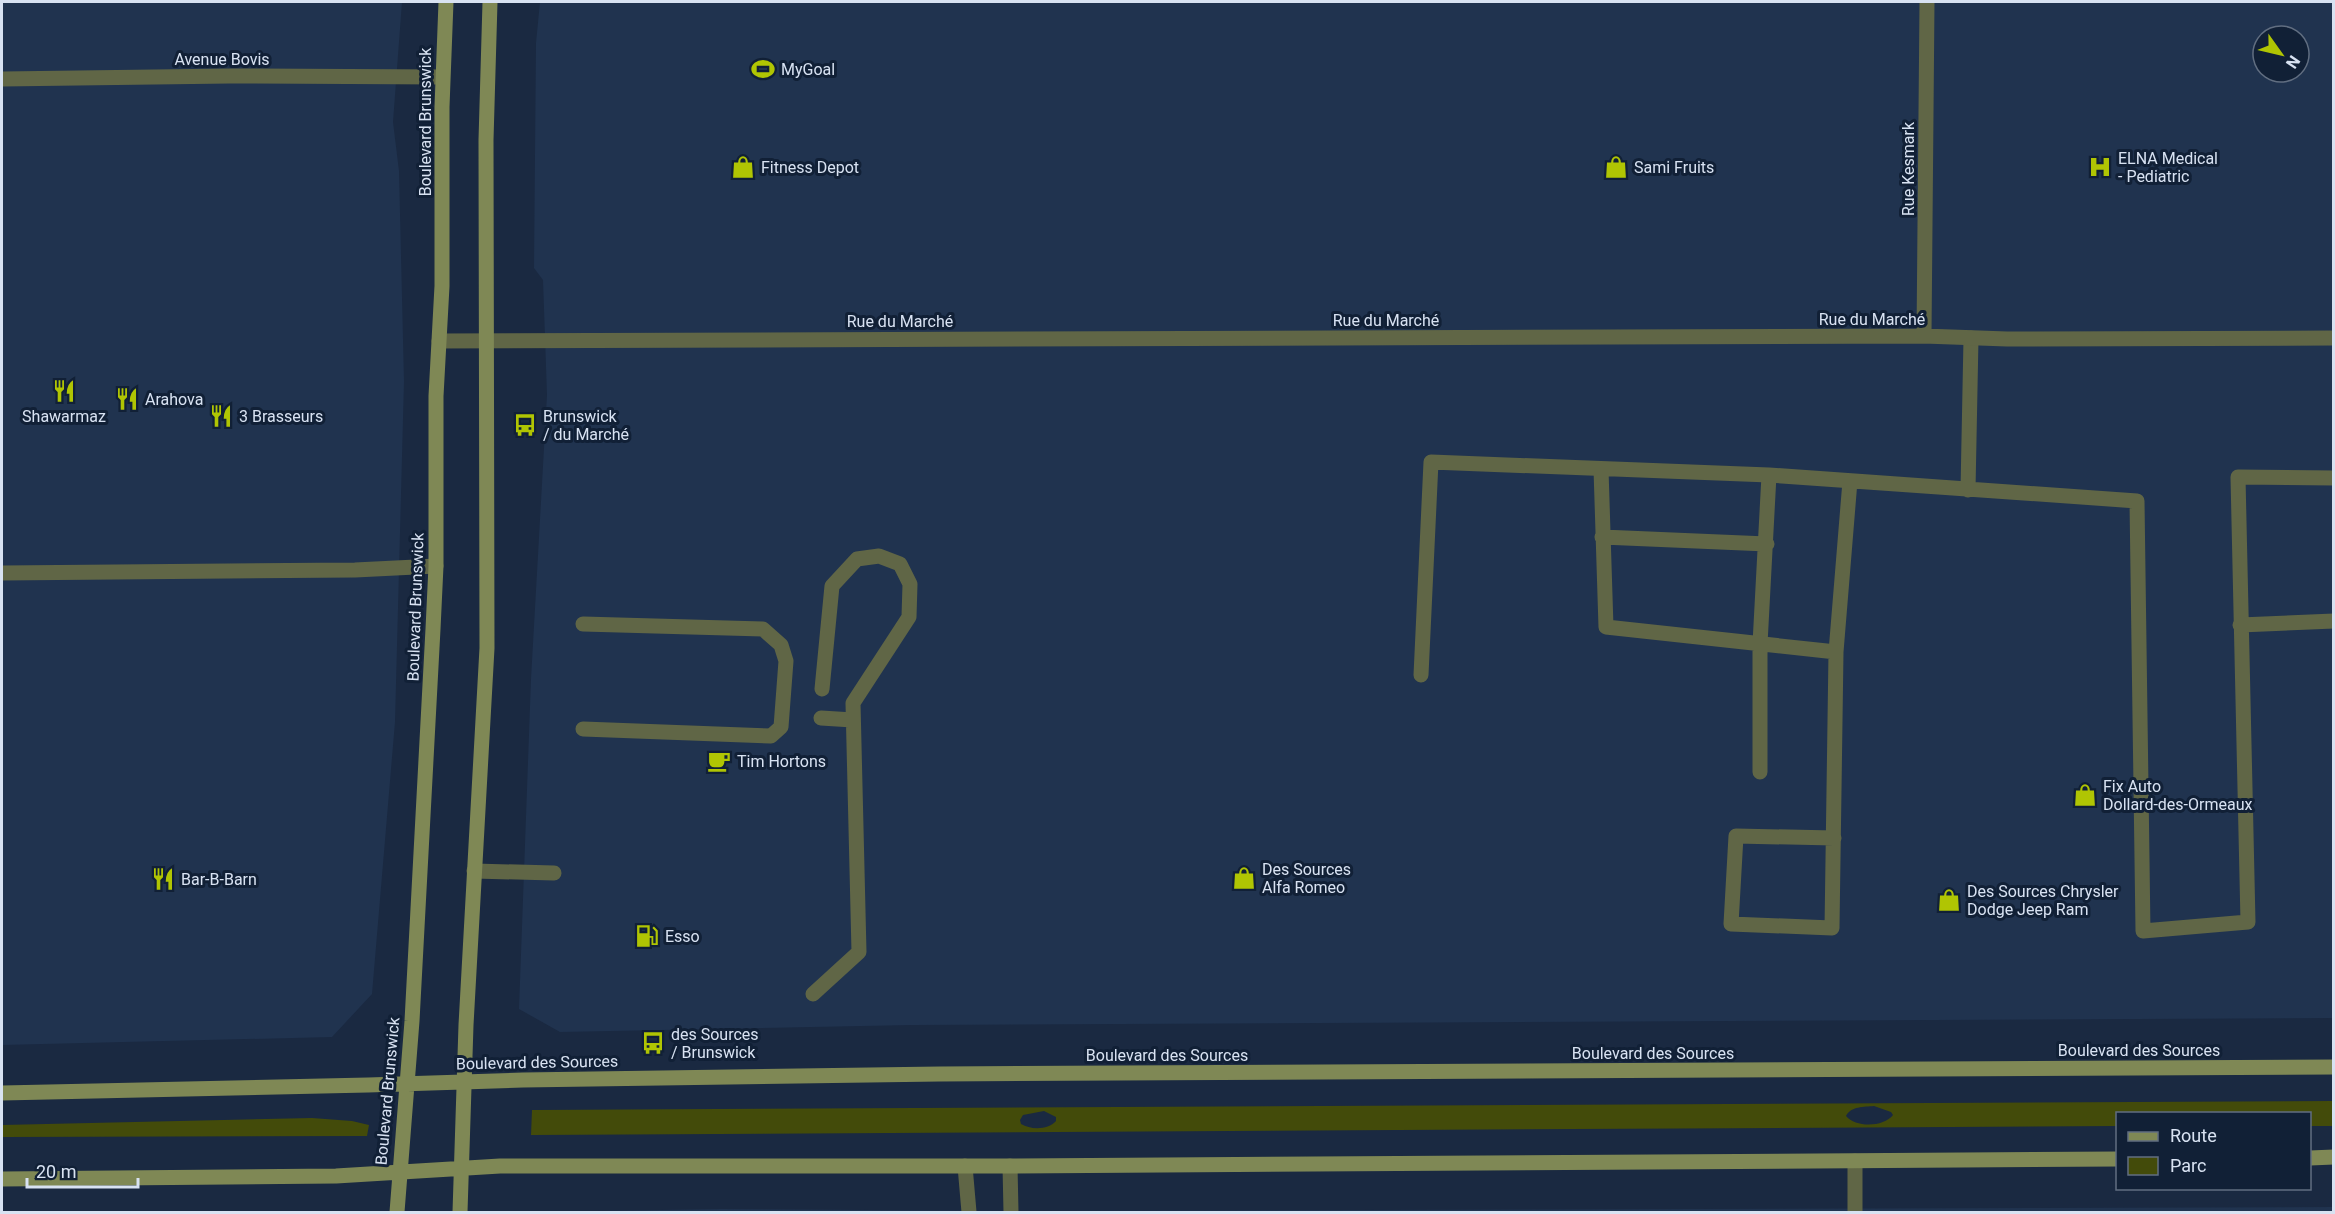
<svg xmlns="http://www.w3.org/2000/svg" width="2335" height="1214" font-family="Roboto,sans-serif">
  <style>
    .built { fill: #20334f; fill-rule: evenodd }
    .green { fill: #434b0a; fill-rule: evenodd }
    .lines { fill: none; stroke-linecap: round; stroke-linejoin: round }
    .lane { stroke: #606646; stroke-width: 15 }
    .street { stroke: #606646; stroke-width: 15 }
    .secondary { stroke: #7f8855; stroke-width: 15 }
    .labels { text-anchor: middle; stroke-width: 6; stroke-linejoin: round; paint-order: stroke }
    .street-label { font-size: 16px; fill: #d8e2f2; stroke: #112036 }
    .poi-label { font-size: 16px; fill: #d8e2f2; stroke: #112036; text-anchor: start }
  </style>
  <rect width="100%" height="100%" fill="#1a2941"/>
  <path class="built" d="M2,2H402L393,122L399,171L404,381L395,722L372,994L332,1037L2,1045Z
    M540,2H2333V1018L912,1025L560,1032L519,1009L531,679L547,395L543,280L534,268L536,43ZM2263,36H2299V72H2263Z
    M2334,1207L2333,1212H536L721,1209L1035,1211Z"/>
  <path class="green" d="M2334,1101L2333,1126H2310V1114H2118L2117,1126L531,1135L532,1110ZM1874,1106L1891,1112L1893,1115C1884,1127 1856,1128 1846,1116C1851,1106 1864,1107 1874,1106ZM1044,1111L1056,1117V1121C1048,1130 1031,1130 1021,1124L1020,1120L1023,1115Z
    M312,1118L352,1121L369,1125L367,1136L2,1137V1125Z"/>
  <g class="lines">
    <path class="lane" d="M1601,469L1606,627L1836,652
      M1968,490L1971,338
      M1602,537L1767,544
      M2,573L355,570L436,566
      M583,624L763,629L781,645L786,661L781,727L771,736L583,729
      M2240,625L2334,621
      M1421,675L1431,462L1769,475
      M821,718L853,720
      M1760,772V644L1769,475L2137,501L2143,931L2248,922L2238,477L2334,478
      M1834,838L1736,836L1731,924L1832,928L1836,652L1850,481
      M474,871L554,873
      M813,994L859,952L853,703L909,617L910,584L900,564L879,556L857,559L832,586L822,689
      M965,1166L969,1212
      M1010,1166L1011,1212
      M1855,1212V1161"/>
    <path class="street" d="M2,79L230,76L442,77
      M1924,336L1927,2
      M439,341L1924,336L2007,339L2334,338"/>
    <path class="secondary" d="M2,1093L368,1085L523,1080L940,1074L2334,1067
      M2310,1158L2334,1157
      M2,1179L336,1176L500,1166H1010L2118,1159
      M397,1212L412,1021L433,629L436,566V396L442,286V107L446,2
      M460,1212L466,1025L487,648L486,140L490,2"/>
  </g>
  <defs>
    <g id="stadium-bare" transform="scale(1.8)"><path d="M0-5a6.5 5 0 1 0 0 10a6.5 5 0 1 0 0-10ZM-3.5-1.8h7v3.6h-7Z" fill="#b0c503" stroke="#112036" stroke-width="2.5" paint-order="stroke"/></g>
    <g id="shop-bare" transform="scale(1.8)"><path d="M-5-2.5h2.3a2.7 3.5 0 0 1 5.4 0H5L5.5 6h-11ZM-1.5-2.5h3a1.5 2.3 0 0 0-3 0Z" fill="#b0c503" stroke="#112036" stroke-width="2.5" paint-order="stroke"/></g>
    <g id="hospital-bare" transform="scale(1.8)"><path d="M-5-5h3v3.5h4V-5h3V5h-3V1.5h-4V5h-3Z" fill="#b0c503" stroke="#112036" stroke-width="2.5" paint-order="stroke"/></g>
    <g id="restaurant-bare" transform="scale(1.8)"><path d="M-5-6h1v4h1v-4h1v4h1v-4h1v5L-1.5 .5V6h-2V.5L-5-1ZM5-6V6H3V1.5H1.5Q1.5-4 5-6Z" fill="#b0c503" stroke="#112036" stroke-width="2.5" paint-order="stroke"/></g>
    <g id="bus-bare" transform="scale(1.8)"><path d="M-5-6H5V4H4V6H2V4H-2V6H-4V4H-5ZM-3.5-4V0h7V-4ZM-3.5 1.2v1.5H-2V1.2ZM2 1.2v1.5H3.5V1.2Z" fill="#b0c503" stroke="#112036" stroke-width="2.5" paint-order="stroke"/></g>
    <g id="cafe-bare" transform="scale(1.8)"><path d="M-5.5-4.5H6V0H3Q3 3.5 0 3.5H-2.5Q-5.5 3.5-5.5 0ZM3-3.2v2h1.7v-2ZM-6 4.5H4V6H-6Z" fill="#b0c503" stroke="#112036" stroke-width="2.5" paint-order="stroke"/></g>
    <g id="fuel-bare" transform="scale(1.8)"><path d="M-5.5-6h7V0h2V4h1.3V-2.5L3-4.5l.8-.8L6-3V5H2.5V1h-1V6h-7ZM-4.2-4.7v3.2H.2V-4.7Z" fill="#b0c503" stroke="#112036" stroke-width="2.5" paint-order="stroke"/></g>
  </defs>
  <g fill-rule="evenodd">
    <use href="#stadium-bare" x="763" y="69"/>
    <use href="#shop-bare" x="743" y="167"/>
    <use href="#shop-bare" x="1616" y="167"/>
    <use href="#hospital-bare" x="2100" y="167"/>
    <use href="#restaurant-bare" x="64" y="391"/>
    <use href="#restaurant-bare" x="127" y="399"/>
    <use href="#restaurant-bare" x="221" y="416"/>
    <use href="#bus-bare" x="525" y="425"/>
    <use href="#cafe-bare" x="719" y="761"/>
    <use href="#shop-bare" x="2085" y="795"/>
    <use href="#shop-bare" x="1244" y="878"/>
    <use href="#restaurant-bare" x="163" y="879"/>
    <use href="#shop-bare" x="1949" y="900"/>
    <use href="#fuel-bare" x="647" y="936"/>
    <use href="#bus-bare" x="653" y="1043"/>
  </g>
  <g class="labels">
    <g class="street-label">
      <text x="222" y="65">Avenue Bovis</text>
      <text transform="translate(425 122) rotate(-90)" y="6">Boulevard Brunswick</text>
      <text transform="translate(1908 169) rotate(-90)" y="6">Rue Kesmark</text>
      <text x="1872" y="325">Rue du Marché</text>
      <text x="1386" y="326">Rue du Marché</text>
      <text x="900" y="327">Rue du Marché</text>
      <text transform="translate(415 607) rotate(-88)" y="6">Boulevard Brunswick</text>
      <text x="2139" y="1056">Boulevard des Sources</text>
      <text x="1653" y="1059">Boulevard des Sources</text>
      <text x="1167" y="1061">Boulevard des Sources</text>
      <text transform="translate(537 1062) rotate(-1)" y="6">Boulevard des Sources</text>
      <text transform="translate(387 1091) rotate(-85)" y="6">Boulevard Brunswick</text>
    </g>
    <g class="poi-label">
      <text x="781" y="75">MyGoal</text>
      <text x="2118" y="164">ELNA Medical<tspan x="2118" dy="18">- Pediatric</tspan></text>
      <text x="761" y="173">Fitness Depot</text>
      <text x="1634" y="173">Sami Fruits</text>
      <text x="145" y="405">Arahova</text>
      <text x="64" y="422" text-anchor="middle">Shawarmaz</text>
      <text x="239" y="422">3 Brasseurs</text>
      <text x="543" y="422">Brunswick<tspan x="543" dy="18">/ du Marché</tspan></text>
      <text x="737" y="767">Tim Hortons</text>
      <text x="2103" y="792">Fix Auto<tspan x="2103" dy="18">Dollard-des-Ormeaux</tspan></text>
      <text x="1262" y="875">Des Sources<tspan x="1262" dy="18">Alfa Romeo</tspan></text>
      <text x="181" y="885">Bar-B-Barn</text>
      <text x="1967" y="897">Des Sources Chrysler<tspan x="1967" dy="18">Dodge Jeep Ram</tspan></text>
      <text x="665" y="942">Esso</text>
      <text x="671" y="1040">des Sources<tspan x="671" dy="18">/ Brunswick</tspan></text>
    </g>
  </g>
  <rect width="2335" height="1214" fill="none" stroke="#d8e2f2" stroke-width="6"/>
  <rect x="2116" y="1112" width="195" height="78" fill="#112036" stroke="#616e81" stroke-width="1.5"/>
  <rect x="2128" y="1132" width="30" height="9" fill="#7f8855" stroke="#616e81" stroke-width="1.5"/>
  <text x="2170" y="1142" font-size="18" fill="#d8e2f2">Route</text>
  <rect x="2128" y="1157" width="30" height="18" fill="#434b0a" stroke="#616e81" stroke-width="1.5"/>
  <text x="2170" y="1172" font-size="18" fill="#d8e2f2">Parc</text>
  <g transform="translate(2281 54) rotate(124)"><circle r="28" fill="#112036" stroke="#616e81" stroke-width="1.5"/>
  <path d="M0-4.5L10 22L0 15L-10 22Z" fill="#b0c503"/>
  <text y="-9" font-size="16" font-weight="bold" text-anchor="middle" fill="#d8e2f2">N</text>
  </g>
  <path d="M27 1178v9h111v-9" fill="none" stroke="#d8e2f2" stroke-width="3"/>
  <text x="36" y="1178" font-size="18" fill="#d8e2f2" stroke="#112036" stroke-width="4.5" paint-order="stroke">20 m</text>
</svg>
